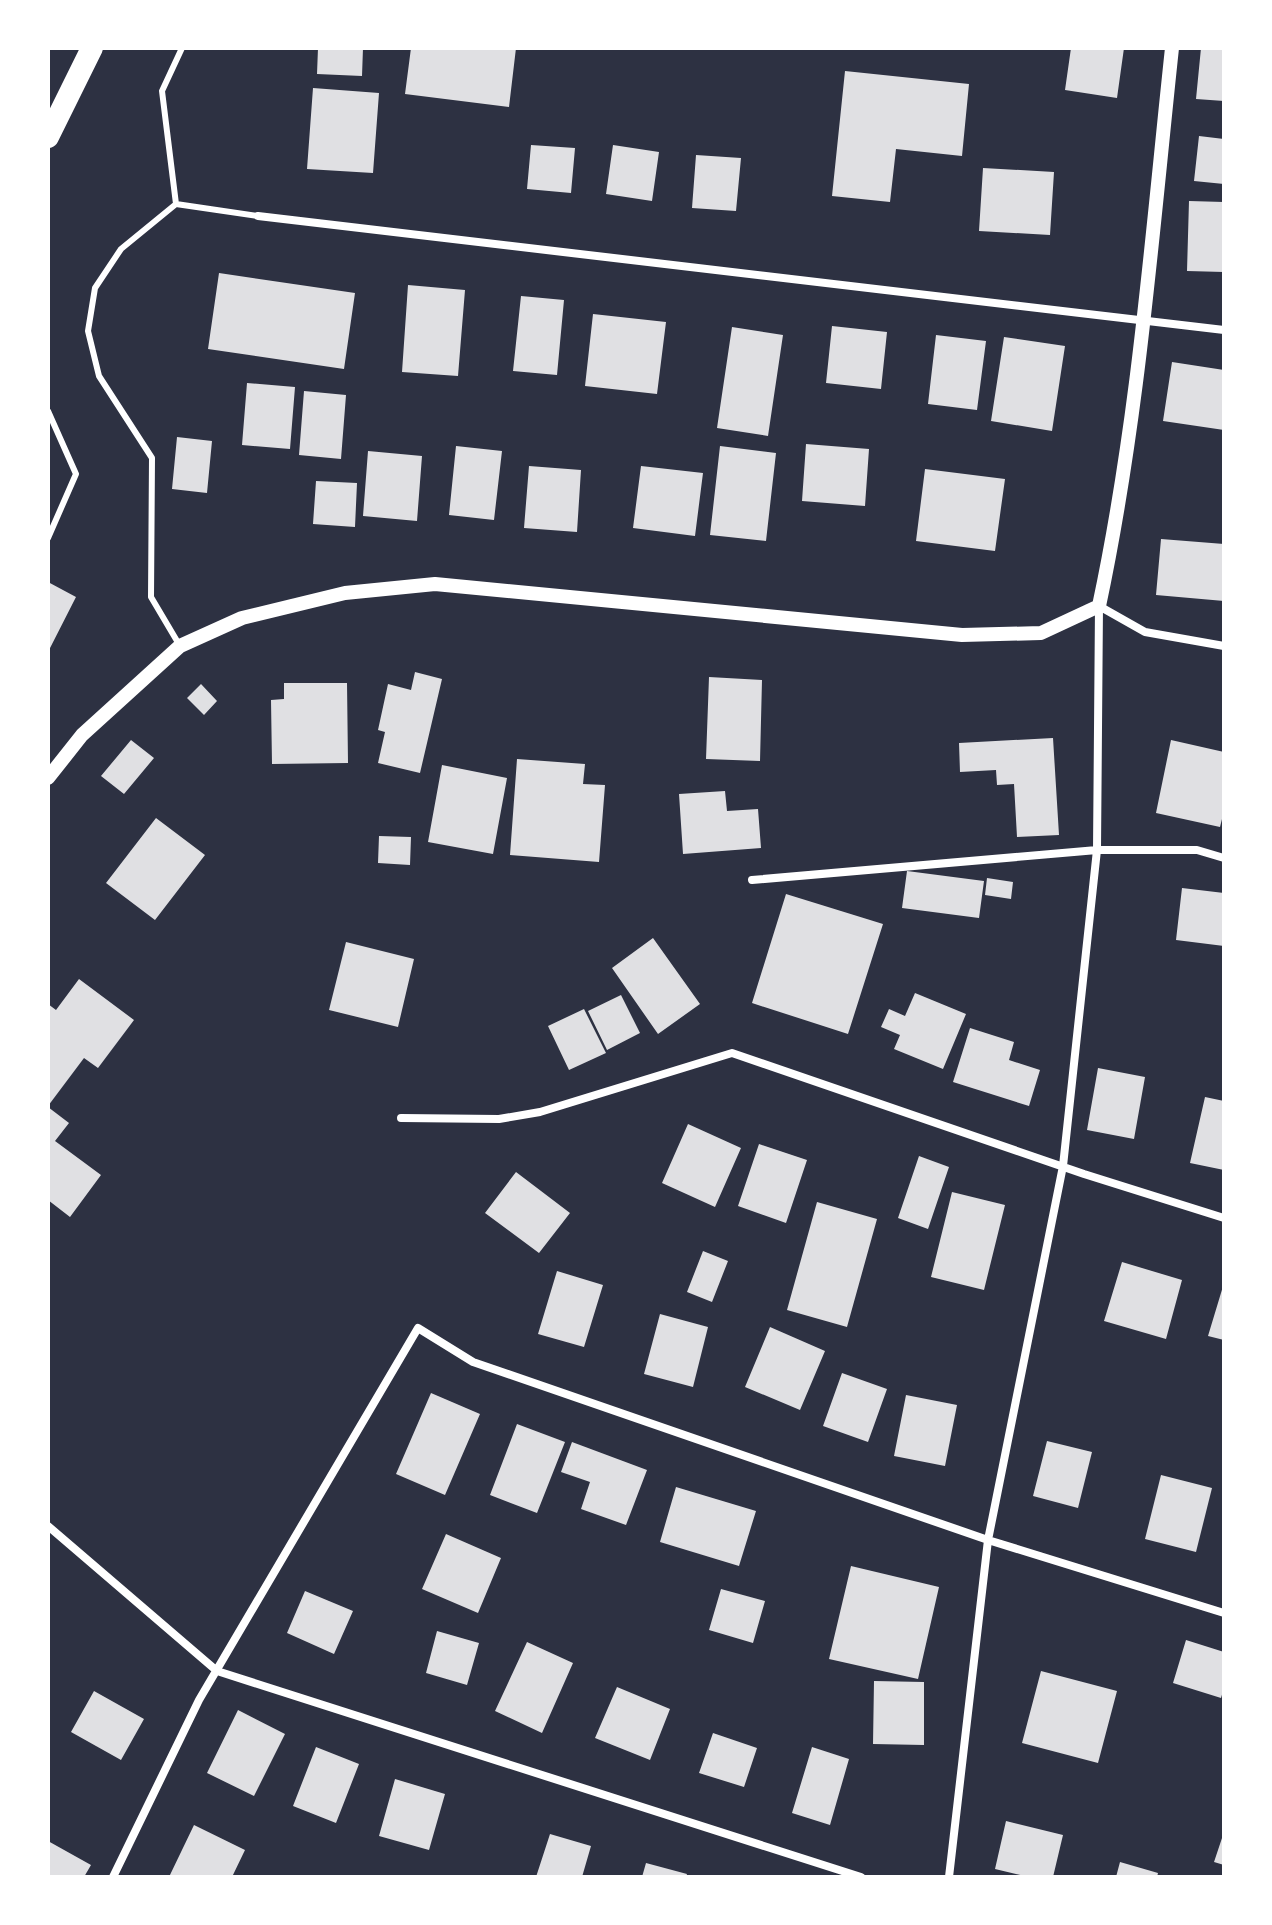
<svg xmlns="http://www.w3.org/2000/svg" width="1272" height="1925" font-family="Roboto,sans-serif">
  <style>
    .building { fill: #e0e0e3 }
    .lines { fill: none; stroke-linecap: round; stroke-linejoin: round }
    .service { stroke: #fff; stroke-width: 6 }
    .minor { stroke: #fff; stroke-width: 8 }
    .tertiary { stroke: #fff; stroke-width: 14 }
    .trunk { stroke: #fff; stroke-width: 22 }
  </style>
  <rect width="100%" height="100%" fill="#2d3142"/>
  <path class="building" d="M318,48H363L362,76L317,74Z
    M411,48H516L509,107L405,94Z
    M1071,48H1124L1117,98L1065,90Z
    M1201,48H1224V101L1196,99Z
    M845,71L969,84L962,156L896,149L890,202L832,196Z
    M313,88L379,93L373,173L307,169Z
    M1199,136L1224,139V184L1194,181Z
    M531,145L575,148L571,193L527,189Z
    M613,145L659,152L652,201L606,194Z
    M696,155L741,158L736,211L692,208Z
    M983,168L1054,172L1050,235L979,231Z
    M1189,201L1224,202V272L1187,271Z
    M219,273L355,293L344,369L208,349Z
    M408,285L465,290L458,376L402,372Z
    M521,296L564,300L557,375L513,371Z
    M593,314L666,322L657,394L585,386Z
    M832,326L887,332L881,389L826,383Z
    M732,327L783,335L768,436L717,428Z
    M936,335L986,341L977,410L928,404Z
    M1004,337L1065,346L1052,431L991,421Z
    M1172,362L1224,370V430L1163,421Z
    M247,383L295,387L290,449L242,445Z
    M304,391L346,395L341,459L299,455Z
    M177,437L212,441L207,493L172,489Z
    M806,444L869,449L865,506L802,501Z
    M456,446L502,451L494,520L449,515Z
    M720,446L776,453L766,541L710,535Z
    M368,451L422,456L417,521L363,516Z
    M529,466L581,470L577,532L524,528Z
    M641,466L703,473L695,536L633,528Z
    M925,469L1005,479L995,551L916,541Z
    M316,481L357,483L355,527L313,524Z
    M1161,539L1224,544V601L1156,595Z
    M48,582L76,597L48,652Z
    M415,672L442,679L420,773L378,763L385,732L378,730L388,684L411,690Z
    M709,677L762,680L760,761L706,759Z
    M284,683H347L348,763L272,764L271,700L284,699Z
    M201,684L217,701L204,715L187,698Z
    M1053,738L1059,835L1017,837L1014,784L997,785L996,770L960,772L959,743Z
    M131,740L154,758L124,794L101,776Z
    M1171,740L1224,752V811L1220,827L1156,813Z
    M517,759L585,764L583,784L605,785L599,862L510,855Z
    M442,765L507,778L493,854L428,842Z
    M725,791L727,811L758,809L761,848L683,854L679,794Z
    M156,818L205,855L155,920L106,883Z
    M379,836L411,837L410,865L378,863Z
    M907,871L984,881L979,918L902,908Z
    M987,878L1013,882L1011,899L985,895Z
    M1182,888L1224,893V946L1176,940Z
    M786,894L883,924L848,1034L752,1003Z
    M653,938L700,1004L658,1034L612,968Z
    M346,942L414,959L398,1027L329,1010Z
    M79,979L134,1020L98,1068L84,1058L48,1106V1004L56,1010Z
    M915,993L966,1014L943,1069L894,1049L900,1035L881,1027L889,1009L905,1016Z
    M621,995L640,1033L607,1050L588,1011Z
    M584,1009L606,1053L569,1070L548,1026Z
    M970,1028L1014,1042L1009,1060L1040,1070L1029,1106L953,1082Z
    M1098,1068L1145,1077L1134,1139L1087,1130Z
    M1205,1097L1224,1101V1170L1190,1163Z
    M48,1107L69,1123L55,1141L101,1175L70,1217L48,1200Z
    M688,1124L741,1148L715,1207L662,1183Z
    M759,1144L807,1160L786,1223L738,1206Z
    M919,1156L949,1167L928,1229L898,1218Z
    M516,1172L570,1213L539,1253L485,1213Z
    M952,1192L1005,1205L984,1290L931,1277Z
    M817,1202L877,1219L847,1327L787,1310Z
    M703,1251L728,1261L712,1302L687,1292Z
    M1122,1262L1182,1280L1166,1339L1104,1321Z
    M557,1271L603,1285L584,1347L538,1334Z
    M1224,1283V1340L1208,1336Z
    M660,1314L708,1327L693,1387L644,1374Z
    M770,1327L825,1351L800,1410L745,1387Z
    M842,1373L887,1389L868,1442L823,1426Z
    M431,1393L480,1414L445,1495L396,1474Z
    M906,1395L957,1405L945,1466L894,1456Z
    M517,1424L565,1442L537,1513L490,1495Z
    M1047,1441L1092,1452L1078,1508L1033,1496Z
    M572,1442L647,1470L626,1525L581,1509L590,1482L561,1472Z
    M1161,1475L1212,1488L1196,1552L1145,1539Z
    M676,1487L756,1511L739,1566L660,1542Z
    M446,1534L501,1558L478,1613L422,1589Z
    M851,1566L939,1587L918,1679L829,1659Z
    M721,1589L765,1601L753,1643L709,1630Z
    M305,1591L353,1611L334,1654L287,1633Z
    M437,1631L479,1643L467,1685L426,1673Z
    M1186,1640L1224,1652V1688L1221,1698L1173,1683Z
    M527,1642L573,1663L542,1733L495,1711Z
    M1041,1671L1117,1691L1098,1763L1022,1743Z
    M874,1681L924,1682V1745L873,1744Z
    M617,1687L670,1709L650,1760L595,1738Z
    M94,1691L144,1719L121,1760L71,1732Z
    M238,1710L285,1734L254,1796L207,1773Z
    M713,1733L757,1748L744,1787L699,1773Z
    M316,1747L359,1764L336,1823L293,1806Z
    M812,1747L849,1759L830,1825L792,1813Z
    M395,1779L445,1794L429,1850L379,1836Z
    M1006,1821L1063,1835L1053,1877H1029L995,1869Z
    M194,1825L245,1850L232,1877H169Z
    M1224,1832V1865L1214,1862Z
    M550,1834L591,1846L582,1877H536Z
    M48,1841L91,1865L84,1877H48Z
    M1120,1862L1158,1873L1157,1877H1116Z
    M646,1863L687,1874L686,1877H642Z"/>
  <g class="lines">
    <path class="service" d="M182,48L162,91L176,204L258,216
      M176,204L121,249L95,288L88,331L99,376L152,458L151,597L180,646
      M48,411L76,474L48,538"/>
    <path class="minor" d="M258,216L1224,330
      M752,880L1097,850H1197L1224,858
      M401,1118L499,1119L540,1112L732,1053L1084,1174L1224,1218
      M48,1526L217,1671L861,1877
      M113,1877L199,1700L418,1328L473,1362L988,1540L1224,1613
      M949,1877L988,1540L1063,1166L1097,850L1099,606L1145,632L1224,646"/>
    <path class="tertiary" d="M48,778L82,735L180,646L242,618L345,593L435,584L962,635L1041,633L1099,606C1138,423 1152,234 1172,48"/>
    <path class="trunk" d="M48,137L92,48"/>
  </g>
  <rect width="1272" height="1925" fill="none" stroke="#ffffff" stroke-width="100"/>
</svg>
